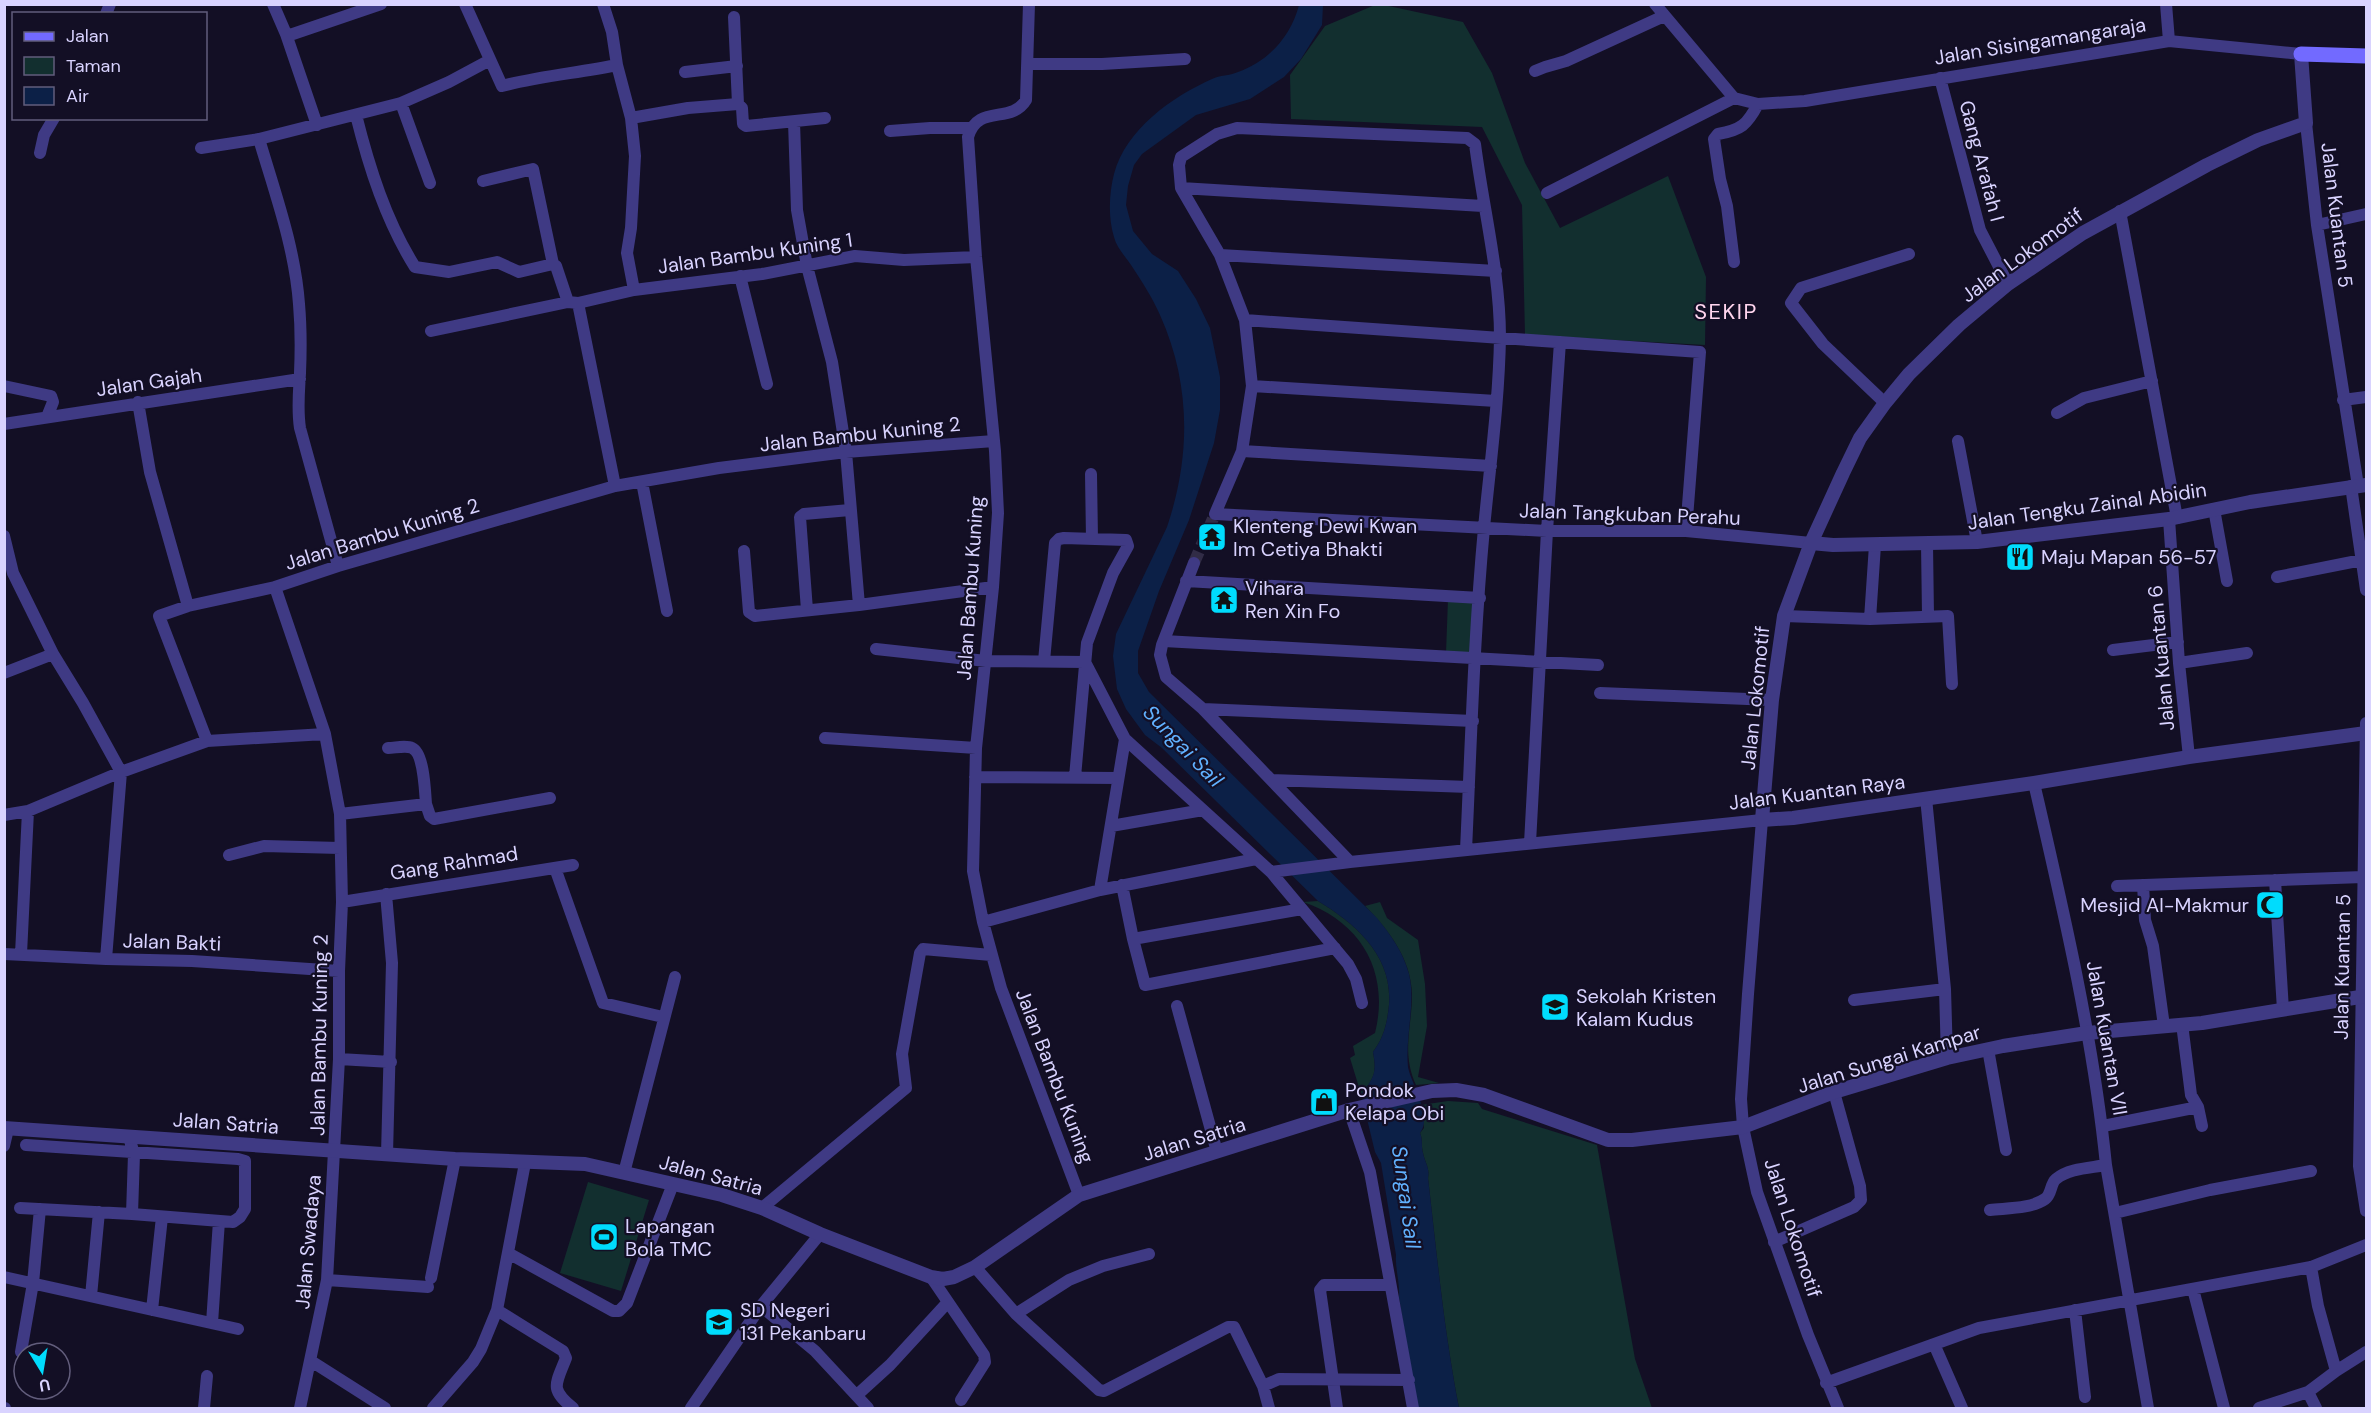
<svg xmlns="http://www.w3.org/2000/svg" width="2371" height="1413" font-family="'DM Sans',sans-serif">
  <style>
    .green { fill: #122f2f }
    .water { fill: #0c2047 }
    .lines { fill: none; stroke-linecap: round; stroke-linejoin: round }
    .minor-tunnel { stroke: #312c46; stroke-width: 12; stroke-dasharray: 12 6; stroke-linecap: butt }
    .minor { stroke: #3f3a84; stroke-width: 12 }
    .tertiary { stroke: #3f3a84; stroke-width: 14 }
    .secondary { stroke: #726aff; stroke-width: 15 }
    .labels { text-anchor: middle; stroke-width: 4.5; stroke-linejoin: round; paint-order: stroke }
    .street-label { font-size: 20px; fill: #d9d3ff; stroke: #130f25 }
    .poi-label { font-size: 20px; fill: #d9d3ff; stroke: #130f25; text-anchor: start }
    .water-label { font-size: 21px; font-style: italic; fill: #61b1ff; stroke: #130f25 }
    .quarter-label { font-size: 22px; letter-spacing: 1.5px; fill: #ffd5ee; stroke: #130f25 }
  </style>
  <rect width="100%" height="100%" fill="#130f25"/>
  <path class="green" d="M1375,5H1384L1463,22L1492,73L1525,163L1560,228L1668,176L1706,277L1705,345L1525,335L1522,205L1482,127L1291,119L1290,75L1325,26Z
    M1448,599L1473,600L1470,654L1446,653Z
    M1318,901C1356,924 1393,956 1389,1005C1387,1024 1384,1037 1373,1052C1377,1074 1374,1078 1361,1094L1350,1058L1355,1055L1353,1046L1375,1033C1390,973 1362,922 1303,902Z
    M1380,902L1387,918L1418,940L1425,984L1427,1026L1418,1077L1439,1083L1416,1085C1401,1052 1412,1028 1412,994C1411,959 1389,930 1365,906Z
    M1448,1101L1478,1103L1482,1109L1597,1145L1635,1359L1652,1408H1459C1444,1331 1437,1256 1428,1178C1430,1168 1425,1163 1423,1153C1421,1146 1423,1140 1420,1133L1424,1128L1421,1105Z
    M588,1182L649,1200L621,1291L560,1273Z"/>
  <path class="water" d="M1299,5H1323L1322,25L1301,59L1284,77L1250,99L1196,115L1142,154L1134,165L1128,186L1126,205L1133,231L1152,254L1178,271L1196,299L1210,328L1220,377V410L1214,443L1189,520L1159,591L1138,651V673L1149,692L1377,918C1391,935 1403,952 1409,974C1416,1004 1405,1036 1408,1067C1411,1084 1433,1116 1420,1133C1423,1140 1421,1146 1423,1153C1425,1163 1430,1168 1428,1178C1437,1256 1444,1331 1459,1408H1417L1399,1297C1400,1282 1395,1269 1396,1255L1381,1163L1375,1152L1361,1094C1374,1078 1377,1073 1373,1052C1384,1037 1387,1024 1389,1005C1393,956 1356,924 1318,901L1162,748L1145,735L1126,709L1117,689L1113,656L1116,634L1167,527C1191,456 1191,384 1160,315C1153,299 1143,283 1133,268C1127,258 1117,249 1114,237C1108,218 1109,193 1114,174C1126,129 1172,97 1212,79C1220,75 1229,76 1238,72C1269,61 1291,36 1299,5Z"/>
  <g class="lines">
    <path class="minor-tunnel" d="M1194,563L1215,514"/>
    <path class="minor" d="M273,4L286,34L317,125
      M465,4L502,86C540,76 578,73 617,65
      M603,4L612,32L617,65L631,118L635,156L631,228L627,253L634,290
      M1029,4L1026,100C1011,125 978,103 968,137L976,257L995,451L998,513L993,587L976,748L973,871L983,922L1001,988L1079,1195
      M1655,4L1734,98L1758,104L1805,101L2169,41L2301,54
      M2166,4L2169,41
      M106,14L110,4
      M734,17L738,104
      M287,36L381,4
      M1028,64H1102L1185,59
      M1535,71L1545,67L1566,61L1664,16
      M685,72L737,66
      M1940,78L1980,230L2008,284
      M401,103L430,183
      M356,115C369,167 386,221 415,267L449,272L497,262L519,272L553,264
      M631,118L688,108L738,104L742,108L743,124L746,126L825,118
      M794,122L797,210L807,266L832,362L846,452L859,605
      M2306,123L2317,225L2358,486
      M890,131L930,128H971
      M259,139C275,193 295,248 299,304C301,327 301,350 300,373C299,392 297,409 300,428L338,566
      M201,148L259,139L401,103L449,82L490,60
      M40,153L44,135L54,118
      M483,181L533,169L553,264L556,266L568,302
      M1181,188L1483,206
      M1547,193L1734,98
      M2120,211L2177,518
      M2317,225L2366,214
      M1220,255L1496,271
      M1734,262L1727,206L1720,179L1714,139L1718,134C1741,130 1747,125 1758,104
      M740,276L767,384
      M578,303L615,486
      M1245,320L1700,352L1686,531
      M431,331L568,302L578,303L634,290L762,274L855,256L904,260L976,257
      M4,386L51,396L53,402L47,417
      M1252,386L1496,401
      M2343,400L2366,397
      M138,402L150,472L188,606
      M1885,403L1823,344L1791,303L1801,288L1909,254
      M2057,413L2084,398L2152,381
      M4,424L300,379
      M1958,441L1977,542
      M1242,451L1491,466
      M1091,474L1092,539
      M642,482L667,611
      M2351,486L2366,590
      M2214,509L2227,581
      M2169,519L2179,663L2189,757
      M4,536L13,573L53,654L83,703L121,772L106,959
      M1927,544L1928,616
      M744,551L749,612L755,616L859,605L993,587
      M1194,563L1162,645L1160,655L1166,677L1203,709L1350,862
      M2277,577L2362,560
      M1186,581L1480,598
      M275,587L325,734L340,814L342,902L339,971V1059L327,1280L300,1408
      M807,610L800,517L804,514L850,510
      M1784,616L1870,619L1948,616L1952,684
      M1870,619L1875,545
      M1164,641L1598,665
      M876,649L986,661L1085,662
      M2113,650L2178,642
      M1044,661L1055,543L1059,539L1064,538L1126,540L1128,546L1113,573L1087,643L1075,777
      M1085,662L1125,739L1271,872L1348,964L1356,979L1362,1003
      M2179,663L2247,653
      M4,673L53,654
      M1600,693L1772,700
      M1203,709L1473,721
      M2366,723L2359,1166L2366,1211
      M825,738L976,748
      M207,741L159,616L188,606L275,587L338,566L615,486L719,468L846,452L994,441
      M388,748C395,748 406,745 412,748C424,753 425,792 426,804
      M975,777L1118,778
      M1271,780L1469,787
      M2034,783C2063,909 2093,1036 2106,1165L2148,1408
      M1926,798L1945,989L1947,1058
      M340,814L426,804L430,816L434,819L550,798
      M4,815L28,811L121,772L207,741L325,734
      M1111,826L1203,810
      M1530,843L1547,531L1560,342
      M1466,850C1471,743 1474,635 1484,528C1490,465 1499,401 1500,337C1500,273 1483,207 1475,144L1467,138L1237,128L1217,134L1181,157L1179,165L1181,188L1220,255L1245,320L1252,386L1242,451L1215,514L1547,531H1686L1811,543
      M229,855L264,846L340,848
      M555,868L603,1003L663,1017
      M1271,872L1350,862L1762,820L1748,994L1741,1099L1743,1127L1757,1192L1808,1335L1838,1408
      M2275,880L2283,1010
      M1122,885L1133,939L1145,985L1335,948
      M2143,885L2145,920L2153,946L2164,1026
      M2117,886L2363,877
      M1100,890L1125,739
      M386,894L392,963L387,1154
      M342,902L573,865
      M983,922L1100,890L1256,859
      M1133,939L1302,909
      M4,954L106,959L192,961L339,971
      M21,954L28,811
      M1854,1000L1945,989
      M1177,1006L1217,1152
      M2182,1024L2191,1095L2198,1107L2202,1126
      M1988,1049L2006,1150
      M339,1059L391,1062
      M1349,1110L1370,1172L1413,1408
      M2103,1126L2198,1107
      M26,1145L238,1159L245,1161V1209L240,1217L233,1222L132,1214L134,1154L129,1137
      M4,1146L8,1129
      M624,1173L675,977
      M20,1208L132,1214
      M762,1208L906,1088L902,1054L920,953L923,949L991,955
      M1990,1210C2006,1208 2031,1209 2045,1199C2052,1194 2050,1184 2056,1179C2069,1168 2091,1168 2106,1165
      M2115,1213L2210,1190L2311,1171
      M1774,1242L1854,1207L1861,1200L1860,1186L1834,1092
      M508,1253L613,1311H619L627,1303L673,1184
      M975,1267L1016,1314L1099,1390L1104,1391L1228,1327H1234L1263,1386L1269,1408
      M2311,1267L2318,1306L2336,1371
      M4,1277L238,1329
      M431,1278L455,1159
      M327,1280L428,1287
      M2193,1289L2224,1408
      M91,1296L99,1212
      M948,1302L984,1355L985,1362L961,1400
      M761,1306L815,1351L868,1408
      M152,1310L162,1217
      M497,1310L563,1351L566,1358C556,1384 549,1389 573,1408
      M2075,1310L2085,1397
      M1016,1314L1069,1280L1103,1266L1149,1254
      M212,1323L219,1221
      M1934,1344L1962,1408
      M21,1352L33,1283L40,1209
      M311,1361L385,1408
      M1826,1383L1979,1328L2311,1267L2366,1245
      M1263,1386L1279,1379L1409,1380
      M2308,1392L2316,1408
      M857,1395L890,1365L948,1302L931,1277
      M4,1408H5
      M204,1408L207,1376
      M433,1408L473,1362L481,1349L497,1310L525,1163
      M691,1408L761,1306L820,1234
      M1337,1408L1320,1290L1324,1285H1390
      M2259,1408L2308,1392L2336,1371L2366,1352"/>
    <path class="tertiary" d="M2301,54L2306,123L2258,140L2207,165L2083,233L2008,284L1959,325L1909,374L1885,403L1860,438L1843,473L1811,543L1784,616L1772,700L1762,820L1793,818L2034,783L2189,757L2366,733
      M1811,543L1833,545L1977,542L2169,519L2250,502L2366,485
      M4,1128L455,1159L585,1164L722,1195L762,1208L820,1234L931,1277L943,1279L954,1277L975,1267L1079,1195L1349,1110L1432,1091L1456,1090L1484,1095L1608,1140H1632L1743,1127L1834,1092L1947,1058L2003,1046L2087,1033L2202,1023L2366,996"/>
    <path class="secondary" d="M2301,54L2366,56"/>
  </g>
  <defs>
    <g id="temple-square" transform="scale(1.5)"><rect x="-9" y="-9" width="18" height="18" rx="4" fill="#00dcfd" stroke="#130f25"/><path d="M0-6L5-2H3V0L6.5 2.5H4V6H1.5V3h-3V6H-4V2.5H-6.5L-3 0V-2H-5Z" fill="#111"/></g>
    <g id="restaurant-square" transform="scale(1.5)"><rect x="-9" y="-9" width="18" height="18" rx="4" fill="#00dcfd" stroke="#130f25"/><path d="M-5-6h1v4h1v-4h1v4h1v-4h1v5L-1.5 .5V6h-2V.5L-5-1ZM5-6V6H3V1.5H1.5Q1.5-4 5-6Z" fill="#111"/></g>
    <g id="mosque-square" transform="scale(1.5)"><rect x="-9" y="-9" width="18" height="18" rx="4" fill="#00dcfd" stroke="#130f25"/><path d="M3.5-4.9A6 6 0 1 0 3.5 4.9A5 5 0 1 1 3.5-4.9Z" fill="#111"/></g>
    <g id="school-square" transform="scale(1.5)"><rect x="-9" y="-9" width="18" height="18" rx="4" fill="#00dcfd" stroke="#130f25"/><path d="M0-5L7-2L0 1L-7-2ZM-4 1L0 2.5L4 1V4Q0 6-4 4Z" fill="#111"/></g>
    <g id="shop-square" transform="scale(1.5)"><rect x="-9" y="-9" width="18" height="18" rx="4" fill="#00dcfd" stroke="#130f25"/><path d="M-5-2.5h2.3a2.7 3.5 0 0 1 5.4 0H5L5.5 6h-11ZM-1.5-2.5h3a1.5 2.3 0 0 0-3 0Z" fill="#111"/></g>
    <g id="stadium-square" transform="scale(1.5)"><rect x="-9" y="-9" width="18" height="18" rx="4" fill="#00dcfd" stroke="#130f25"/><path d="M0-5a6.5 5 0 1 0 0 10a6.5 5 0 1 0 0-10ZM-3.5-1.8h7v3.6h-7Z" fill="#111"/></g>
  </defs>
  <g fill-rule="evenodd">
    <use href="#temple-square" x="1212" y="537"/>
    <use href="#restaurant-square" x="2020" y="557"/>
    <use href="#temple-square" x="1224" y="600"/>
    <use href="#mosque-square" x="2270" y="905"/>
    <use href="#school-square" x="1555" y="1007"/>
    <use href="#shop-square" x="1324" y="1102"/>
    <use href="#stadium-square" x="604" y="1237"/>
    <use href="#school-square" x="719" y="1322"/>
  </g>
  <g class="labels">
    <g class="street-label">
      <text transform="translate(2040 41) rotate(-9)" y="7">Jalan Sisingamangaraja</text>
      <text transform="translate(1982 161) rotate(75)" y="7">Gang Arafah I</text>
      <text transform="translate(2337 215) rotate(83)" y="7">Jalan Kuantan 5</text>
      <text transform="translate(755 253) rotate(-8)" y="7">Jalan Bambu Kuning 1</text>
      <text transform="translate(2022 255) rotate(-36)" y="7">Jalan Lokomotif</text>
      <text transform="translate(149 382) rotate(-8)" y="7">Jalan Gajah</text>
      <text transform="translate(860 434) rotate(-6)" y="7">Jalan Bambu Kuning 2</text>
      <text transform="translate(2087 506) rotate(-8)" y="7">Jalan Tengku Zainal Abidin</text>
      <text transform="translate(1630 514) rotate(2)" y="7">Jalan Tangkuban Perahu</text>
      <text transform="translate(382 534) rotate(-17)" y="7">Jalan Bambu Kuning 2</text>
      <text transform="translate(970 588) rotate(-86)" y="7">Jalan Bambu Kuning</text>
      <text transform="translate(2161 658) rotate(-95)" y="7">Jalan Kuantan 6</text>
      <text transform="translate(1755 698) rotate(-84)" y="7">Jalan Lokomotif</text>
      <text transform="translate(1817 792) rotate(-7)" y="7">Jalan Kuantan Raya</text>
      <text transform="translate(454 863) rotate(-9)" y="7">Gang Rahmad</text>
      <text transform="translate(172 942) rotate(2)" y="7">Jalan Bakti</text>
      <text transform="translate(2342 967) rotate(-89)" y="7">Jalan Kuantan 5</text>
      <text transform="translate(319 1035) rotate(-89)" y="7">Jalan Bambu Kuning 2</text>
      <text transform="translate(2107 1038) rotate(80)" y="7">Jalan Kuantan VII</text>
      <text transform="translate(1889 1059) rotate(-17)" y="7">Jalan Sungai Kampar</text>
      <text transform="translate(1055 1076) rotate(69)" y="7">Jalan Bambu Kuning</text>
      <text transform="translate(226 1123) rotate(4)" y="7">Jalan Satria</text>
      <text transform="translate(1194 1139) rotate(-17)" y="7">Jalan Satria</text>
      <text transform="translate(711 1175) rotate(15)" y="7">Jalan Satria</text>
      <text transform="translate(1793 1228) rotate(72)" y="7">Jalan Lokomotif</text>
      <text transform="translate(308 1242) rotate(-85)" y="7">Jalan Swadaya</text>
    </g>
    <g class="poi-label">
      <text x="1233" y="533">Klenteng Dewi Kwan<tspan x="1233" dy="23">Im Cetiya Bhakti</tspan></text>
      <text x="2041" y="564">Maju Mapan 56-57</text>
      <text x="1245" y="595">Vihara<tspan x="1245" dy="23">Ren Xin Fo</tspan></text>
      <text x="2249" y="912" text-anchor="end">Mesjid Al-Makmur</text>
      <text x="1576" y="1003">Sekolah Kristen<tspan x="1576" dy="23">Kalam Kudus</tspan></text>
      <text x="1345" y="1097">Pondok<tspan x="1345" dy="23">Kelapa Obi</tspan></text>
      <text x="625" y="1233">Lapangan<tspan x="625" dy="23">Bola TMC</tspan></text>
      <text x="740" y="1317">SD Negeri<tspan x="740" dy="23">131 Pekanbaru</tspan></text>
    </g>
    <g class="water-label">
      <text transform="translate(1183 746) rotate(46)" y="7">Sungai Sail</text>
      <text transform="translate(1406 1197) rotate(82)" y="7">Sungai Sail</text>
    </g>
    <g class="quarter-label">
      <text x="1726" y="319">SEKIP</text>
    </g>
  </g>
  <rect width="2371" height="1413" fill="none" stroke="#d9d3ff" stroke-width="12"/>
  <rect x="12" y="12" width="195" height="108" fill="#130f25" stroke="#625d7c" stroke-width="1.5"/>
  <rect x="24" y="32" width="30" height="9" fill="#726aff" stroke="#625d7c" stroke-width="1.5"/>
  <text x="66" y="42" font-size="18" fill="#d9d3ff">Jalan</text>
  <rect x="24" y="57" width="30" height="18" fill="#122f2f" stroke="#625d7c" stroke-width="1.5"/>
  <text x="66" y="72" font-size="18" fill="#d9d3ff">Taman</text>
  <rect x="24" y="87" width="30" height="18" fill="#0c2047" stroke="#625d7c" stroke-width="1.5"/>
  <text x="66" y="102" font-size="18" fill="#d9d3ff">Air</text>
  <g transform="translate(42 1371) rotate(169)"><circle r="28" fill="#130f25" stroke="#625d7c" stroke-width="1.5"/>
  <path d="M0-4.5L10 22L0 15L-10 22Z" fill="#00dcfd"/>
  <text y="-9" font-size="16" font-weight="bold" text-anchor="middle" fill="#d9d3ff">U</text>
  </g>
</svg>
